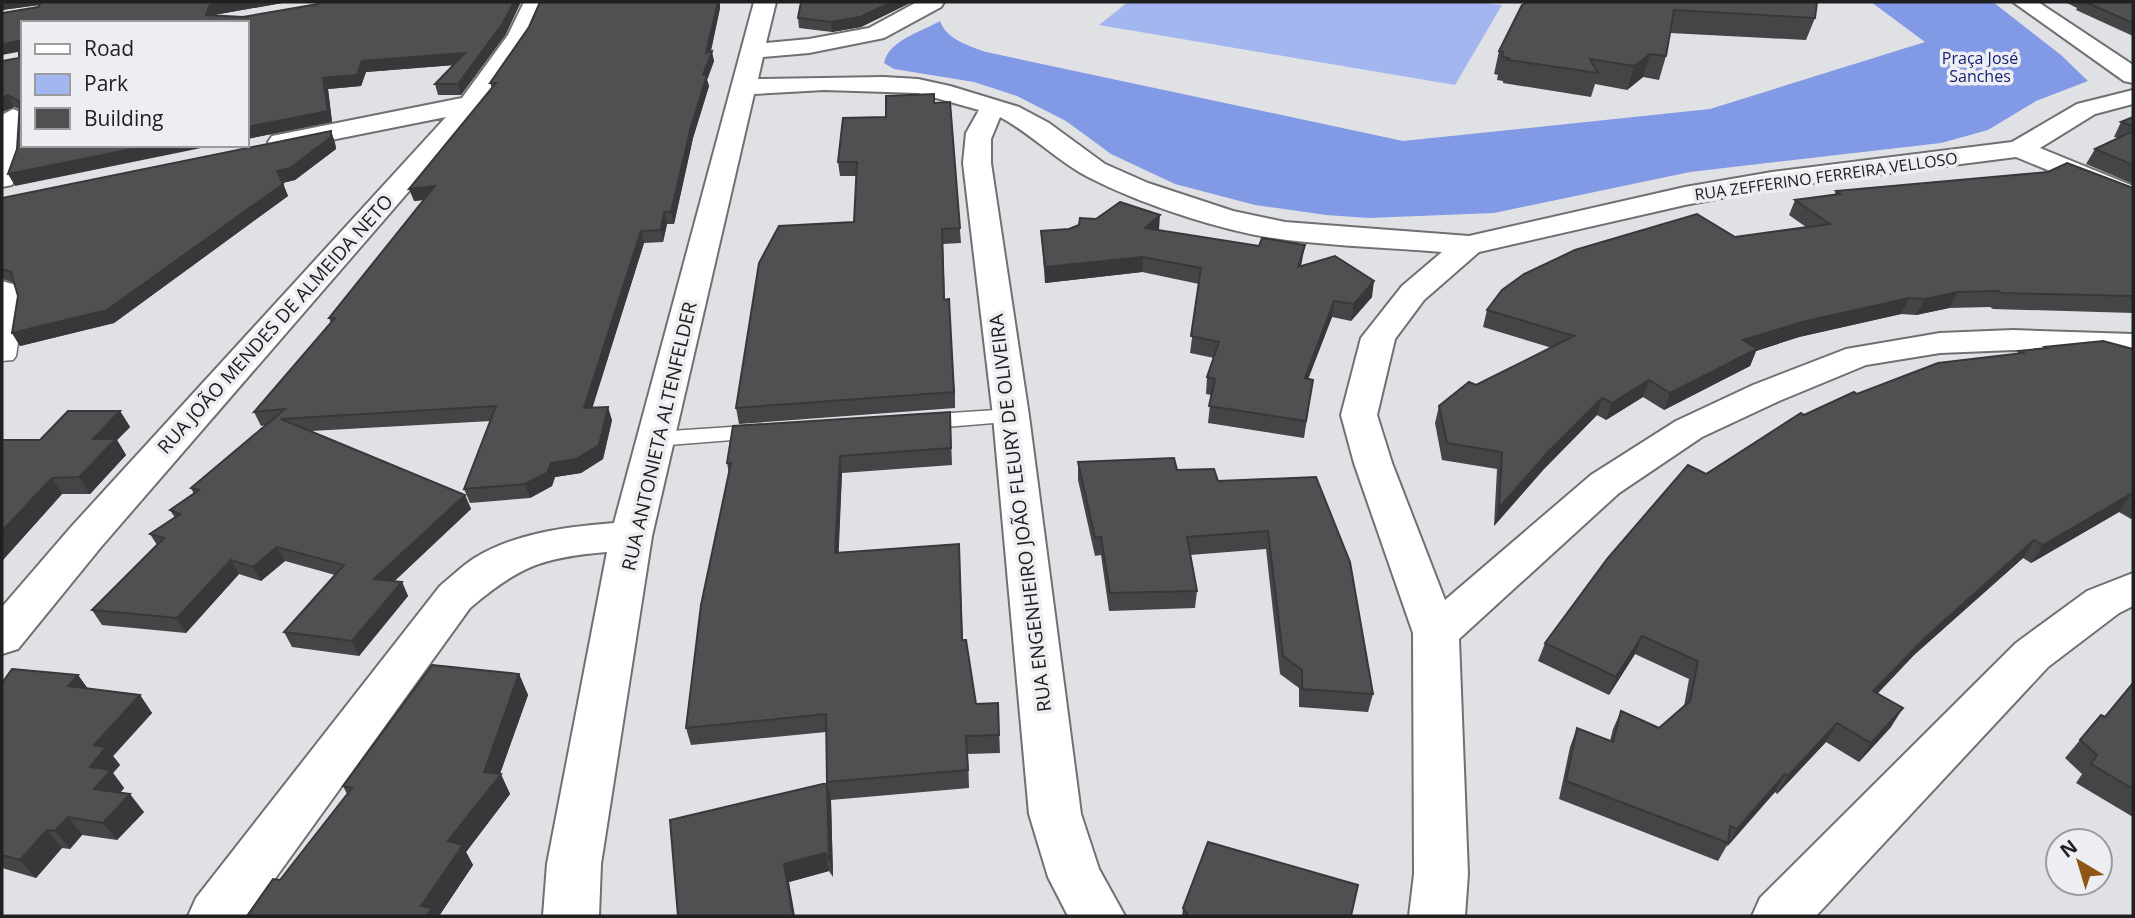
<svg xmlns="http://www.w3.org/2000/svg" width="2135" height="918" font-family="'Open Sans',sans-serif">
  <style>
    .green { fill: #a3b6f0 }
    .forest { fill: #8299e5 }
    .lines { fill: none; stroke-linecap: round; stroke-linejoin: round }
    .lane-casing { stroke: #6f7072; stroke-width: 3 }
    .street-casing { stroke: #6f7072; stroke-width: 4 }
    .lane { fill: #fff; fill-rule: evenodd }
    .street { fill: #fff; fill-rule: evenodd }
    .wall { fill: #444547 }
    .shaded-wall { fill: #373839 }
    .building { fill: #4f5052; stroke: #373839; stroke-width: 2 }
    .labels { text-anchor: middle; stroke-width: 7; stroke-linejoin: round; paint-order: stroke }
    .far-park-label { font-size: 16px; fill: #192178; stroke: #edeef1 }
    .far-street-label { font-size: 16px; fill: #202021; stroke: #edeef1 }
    .street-label { font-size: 19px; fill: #202021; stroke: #edeef1 }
  </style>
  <rect width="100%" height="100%" fill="#e0e1e4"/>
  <path class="green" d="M1128,2H1477L1502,5L1455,85L1099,25Z"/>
  <path class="forest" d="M1871,2H1993L2061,55L2088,81L2036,101L1988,130L1941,143L1690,172L1494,213L1369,218L1326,215L1255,205L1175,184L1111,154L1066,121L1017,96L974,82L894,69L884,63C889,40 921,32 940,21C946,39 969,46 986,52L1403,141L1710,109L1925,42Z"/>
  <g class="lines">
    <g class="lane-casing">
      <path id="lane" d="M2,281L16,285L23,309L16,356L13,360L2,361Z
        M1011,409L1019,411L1022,416L1019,421L921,429L913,427L910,422L913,417L921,415Z
        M761,425L769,427L772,432L769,437L656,446L648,444L645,439L648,434L656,432Z"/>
    </g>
    <g class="street-casing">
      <path id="street" d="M524,2H546L530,36L480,109L101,547L18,649L2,654V607L71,527L446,117L281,150L272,148L268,142L272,136L462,98L508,35Z
        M754,2H776L766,43L809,39L869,28L917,2H944L941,7L884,38L809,53L763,57L758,79L884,77L918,79L950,86L1019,107L1049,123L1105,164L1148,183L1233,211L1285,222L1469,236L1685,187L1772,172L2012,142L2077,104L2133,90V104L2095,114L2040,148L2133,186V205L2016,157L1772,188L1685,205L1479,252L1424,300L1395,339L1377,415L1392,463L1445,600L1591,475L1676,421L1753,385L1846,349L1940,333L2013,330L2133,334V354L2013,350L1940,353L1866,365L1779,401L1702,437L1619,493L1459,639L1468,874L1465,916H1409L1414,874L1413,633L1354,463L1341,415L1361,338L1402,286L1442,252C1391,248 1338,246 1287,240C1226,233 1143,205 1088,177C1058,162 1032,134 1000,117L991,139V163L1029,416L1081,814L1099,869L1125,916H1068L1048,877L1029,814L993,416L963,163L966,133L979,110L918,93L824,90L754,94L652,536L601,864L599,916H543L547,864L607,552C544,557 519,566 470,608L248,916H188L196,898L440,586C451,577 461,567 473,559C514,533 566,527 614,523Z
        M2013,2H2038L2133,65V83L2124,81Z
        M13,109L23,113C23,134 24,167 12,185L2,187V115Z
        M2133,573V606L2119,613L2048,667L1816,916H1752L1760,898L2016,643L2087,591Z"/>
    </g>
    <use href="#lane" class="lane"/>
    <use href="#street" class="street"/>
  </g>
  <path class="wall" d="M2,2H288L214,15L506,34L461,95H438L435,84L453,65L366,72L361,86L328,89L332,122L247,139V23L23,145L15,186L19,109L14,107L2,112L19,58L39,5L2,10Z
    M720,2V8L711,51L714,61L707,80L709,86L693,138L674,224H667L663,242L644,243L592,408L612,420L603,459L581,473L555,477L552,486L530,498L470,503L464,489L491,421L311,431L465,495L471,509L394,581L402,582L408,596L359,656L292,647L284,632L335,575L285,561L261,581L239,574L186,633L102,625L92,610L157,545L150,534L175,518L170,510L194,494L191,488L266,425L261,426L254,412L331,323L329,318L424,200L414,201L492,88L490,83L529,27Z
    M801,2H912L861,27L832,32L799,28L798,18Z
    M1528,2L1815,18L1806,40L1670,33L1666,56L1659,80L1643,77L1627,90L1595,84L1591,97L1503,83V81L1497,80L1498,75L1494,74L1499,51Z
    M2065,2H2133V36L2076,10L2077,8Z
    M950,102L961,243L943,244L945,300L955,393V408L739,424L736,408L854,222L856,176H840L838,162L934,103Z
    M2133,117V184L2086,164L2095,149L2118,138L2114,137L2121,122Z
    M331,131L335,143L336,149L295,180L283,183L288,196L114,323L20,346L12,333L18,296L14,283L2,279V198Z
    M2133,188V313L1993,309L1990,307L1949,308L1916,315L1901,314L1799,337L1756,351L1750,366L1664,410L1643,397L1606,420L1597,415L1543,470L1494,526L1497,469L1442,460L1435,423L1439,406L1552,348L1483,327L1487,310L1735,237L1806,227L1789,215L1795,200L1834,195L1836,191Z
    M1069,229L1159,230L1302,261L1301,266L1372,297L1351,321L1332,317L1308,379L1313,380L1304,438L1208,423L1211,395L1206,394L1207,377L1214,358L1190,353L1199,284L1142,272L1045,283L1041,231Z
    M2045,347L2133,349V518L2131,519L2119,512L2031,563L2023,558L1914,655L1877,694L1891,727L1859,762L1826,742L1777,794L1775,792L1726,847L1718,861L1559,799L1570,747L1577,728L1610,741L1613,729L1621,711L1659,728L1684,706L1689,679L1635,654L1609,695L1538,661L1545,643L1706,474L1804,415L1857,394L2017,354L2019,351L2043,348Z
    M120,411L130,427L117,440L126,455L90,494H62L2,561V440H40Z
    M950,412L952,465L842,473L838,553L959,544L963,640L976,704L998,703L1000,753L968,754L969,788L831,800L833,877L829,871L789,882L678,916L827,783L826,732L691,745L686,728L729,474L727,463Z
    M1078,462L1177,470L1218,481L1316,477L1373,694L1368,712L1299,707V688L1280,674L1266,549L1190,555L1197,591L1195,608L1109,611L1101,555L1095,556L1078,480Z
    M519,674L528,695L500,774L510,794L466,852L473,865L439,916H247L280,880L347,794L343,786Z
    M78,675L87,688L140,695L152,713L113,756L120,765L113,773L124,788L120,793L144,812L117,840L82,835L70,849L62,848L36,878L2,868V683Z
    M2133,683V817L2076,783L2082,774L2065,758L2101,715L2105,717Z
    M1183,908L1351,916H1182Z"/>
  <path class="shaded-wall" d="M2,2H38L39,5L2,10Z
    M230,2H288L214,15H206L210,5Z
    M514,2H521L506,34L461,95L458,84Z
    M717,2H720V8L709,59L712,51L714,61L707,80L709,86L693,138L674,224L671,212L703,75L706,53Z
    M892,2H912L861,27L832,32L831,22Z
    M19,41L23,51L2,55V44Z
    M465,53L468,64L366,72L361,86L328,89L332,122L247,139V127L323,78L362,61Z
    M1650,54L1643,77L1627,90L1634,66Z
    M8,95L14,107L2,112V98Z
    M331,131L335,143L336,149L295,180L282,183L277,171Z
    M152,145H216L15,186L8,174Z
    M283,184L288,196L114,323L20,346L12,333Z
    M435,186L439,198L414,201L409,189Z
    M664,212L667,224L663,242L661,230Z
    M1160,215L1159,230L1145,228Z
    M641,231L644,243L588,422L584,408Z
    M1305,245L1302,261L1295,283L1298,267Z
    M1143,257L1142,272L1045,283V267Z
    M1374,281L1372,297L1351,321L1354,304Z
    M1958,292L1949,308L1916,315L1925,299Z
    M1909,298L1901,314L1799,337L1756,351L1750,366L1664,410L1670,393L1743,340L1806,321Z
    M1334,301L1332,317L1302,395L1305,378Z
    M1649,380L1643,397L1606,420L1612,403Z
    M1602,398L1597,415L1543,470L1494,526L1499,508L1548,452Z
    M608,407L612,420L603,459L581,473L555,477L552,486L530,498L525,484L551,463Z
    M120,411L130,427L117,440L126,455L90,494L79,477L93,439Z
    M840,456L842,473L838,570L835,553Z
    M52,478L62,494L2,561V531Z
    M2131,494L2119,512L2031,563L2043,545Z
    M465,495L471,509L381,594L374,579Z
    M2034,540L2023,558L1914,655L1862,710L1873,691L1926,637Z
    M277,547L285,561L261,581L253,567Z
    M231,560L239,574L186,633L177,618Z
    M402,582L408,596L359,656L352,641Z
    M1642,636L1635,654L1609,695L1616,677Z
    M519,674L528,695L499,776L501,774L510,794L466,852L473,865L439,916H427L421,906L448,841L484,772Z
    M78,675L91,693L68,686Z
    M140,695L152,713L113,756L120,765L113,773L124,788L108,806L94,789L90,767L94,745Z
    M1903,708L1891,727L1859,762L1871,743Z
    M1837,723L1826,742L1777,794L1788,776Z
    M1785,774L1775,792L1727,847L1737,829Z
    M827,783L831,801L833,877L829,858Z
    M130,794L144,812L117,840L103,823Z
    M68,817L82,835L70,849L55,831Z
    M47,830L62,848L36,878L20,860Z
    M825,853L829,871L789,882L795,916H793L784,864Z"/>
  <path class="building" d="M41,2H230L210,5L206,15L243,17L318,4L319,2H514L503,23L458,84H435L465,53L362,61L357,75L323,78L328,111L247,127V23H23V145H152L8,174L17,149L20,102L8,95L2,98V61L19,58V41L2,44V13L38,7Z
    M540,2H718L706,53L712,51L703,75H707L691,127L671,212H664L661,230L641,231L584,408L608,407L599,445L576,459L551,463L547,473L525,484L464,489L496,406L281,419L465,495L374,579L402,582L352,641L284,632L344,565L277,547L253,567L231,560L177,618L92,610L164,538L150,534L180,514L170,510L199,490L191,488L285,409L254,412L335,318H329L435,186L409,189L496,83H490L529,27Z
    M801,2H892L860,17L831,22L798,18Z
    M1528,2H1817L1815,18L1674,10L1666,56L1650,54L1634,66L1590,59L1598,73L1508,60L1509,58L1502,57L1503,52L1499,51L1522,5Z
    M2085,2H2133V23Z
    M934,94V103L950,102L960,228L942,229L944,300L949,299L954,392L736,408L759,263L779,226L854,222L857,162H838L843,118L886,117V96Z
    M2133,117V126L2121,122Z
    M331,131V137L290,168L277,171L283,184L107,310L12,333L18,296L11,272L2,269V198Z
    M2133,131V165L2095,149Z
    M2067,163L2133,188V296L2001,293L1999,291L1958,292L1925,299L1909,298L1806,321L1743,340L1757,349L1670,393L1649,380L1612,403L1602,398L1548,452L1499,508L1502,452L1447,443L1439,406L1469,382L1476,385L1574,336L1487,310L1502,290L1524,274L1575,250L1697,214L1735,237L1830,224L1795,200L1840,194L1836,191L2048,172Z
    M1120,202L1160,215L1145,228L1259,246L1262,238L1305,245L1298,267L1335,256L1374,281L1354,304L1334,301L1305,378L1313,380L1306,421L1209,406L1215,379L1207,377L1219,342L1191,336L1201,268L1143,257L1045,267L1041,231L1069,229L1079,225L1080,218L1096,219Z
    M2103,341L2133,349V495L2131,494L2043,545L2034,540L1926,637L1873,691L1903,708L1871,743L1837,723L1788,776L1785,774L1737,829L1730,826L1728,843L1566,781L1577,728L1613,742L1621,711L1659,728L1690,701L1698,661L1642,636L1616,677L1545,643L1607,559L1688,465L1706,474L1801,413L1804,415L1854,392L1857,394L1938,363L2023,353L2019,351L2047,348L2045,347Z
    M68,411H120L93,439H116L79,477L52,478L2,531V440H40Z
    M950,412L951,448L840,456L835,553L959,544L962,640H966L976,704L998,703L999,735L966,736L968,770L827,782L826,714L686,728L701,605L731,463H727L733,426Z
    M1174,458L1177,470L1214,469L1218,481L1316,477L1350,562L1373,694L1302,689V670L1283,656L1268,531L1187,537L1197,591L1110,593L1101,537L1095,538L1078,462Z
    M432,665L519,674L484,772L501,774L448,841L463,845L421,906L432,908L427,916H247L273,879L280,880L352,788L343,786Z
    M12,669L78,675L68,686L140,695L94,745L106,747L90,767L111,770L94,789L130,794L103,823L68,817L55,831L47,830L20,860L2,855V683Z
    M2133,683V789L2091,764L2097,755L2080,740L2101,715L2105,717Z
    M827,783L829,858L825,853L784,864L793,916H678L670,820Z
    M1208,842L1358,885L1351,916H1189L1183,908Z"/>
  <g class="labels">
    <g class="far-park-label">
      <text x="1980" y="64">Praça José<tspan x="1980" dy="18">Sanches</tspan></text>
    </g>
    <g class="far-street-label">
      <text transform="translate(1826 176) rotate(-8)" y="6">RUA ZEFFERINO FERREIRA VELLOSO</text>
    </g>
    <g class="street-label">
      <text transform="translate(275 324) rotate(-48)" y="7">RUA JOÃO MENDES DE ALMEIDA NETO</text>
      <text transform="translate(659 436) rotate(-77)" y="7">RUA ANTONIETA ALTENFELDER</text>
      <text transform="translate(1020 513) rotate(-97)" y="7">RUA ENGENHEIRO JOÃO FLEURY DE OLIVEIRA</text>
    </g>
  </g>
  <rect width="2135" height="918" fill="none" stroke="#202021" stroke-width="7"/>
  <rect x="21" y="21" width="228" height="126" fill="#edeef1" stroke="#9b9c9e" stroke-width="2"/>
  <rect x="35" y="44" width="35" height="10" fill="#ffffff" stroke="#9b9c9e" stroke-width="2"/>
  <text x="84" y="56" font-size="21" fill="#202021">Road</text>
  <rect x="35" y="74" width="35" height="21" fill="#a3b6f0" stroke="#9b9c9e" stroke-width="2"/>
  <text x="84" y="91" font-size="21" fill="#202021">Park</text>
  <rect x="35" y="108" width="35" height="21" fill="#4f5052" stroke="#9b9c9e" stroke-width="2"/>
  <text x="84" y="126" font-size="21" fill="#202021">Building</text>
  <g transform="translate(2079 862) rotate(322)"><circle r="33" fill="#edeef1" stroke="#9b9c9e" stroke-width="2"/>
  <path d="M0-5L12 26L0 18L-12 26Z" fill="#905415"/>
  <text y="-10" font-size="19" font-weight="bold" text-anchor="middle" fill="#202021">N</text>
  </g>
</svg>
